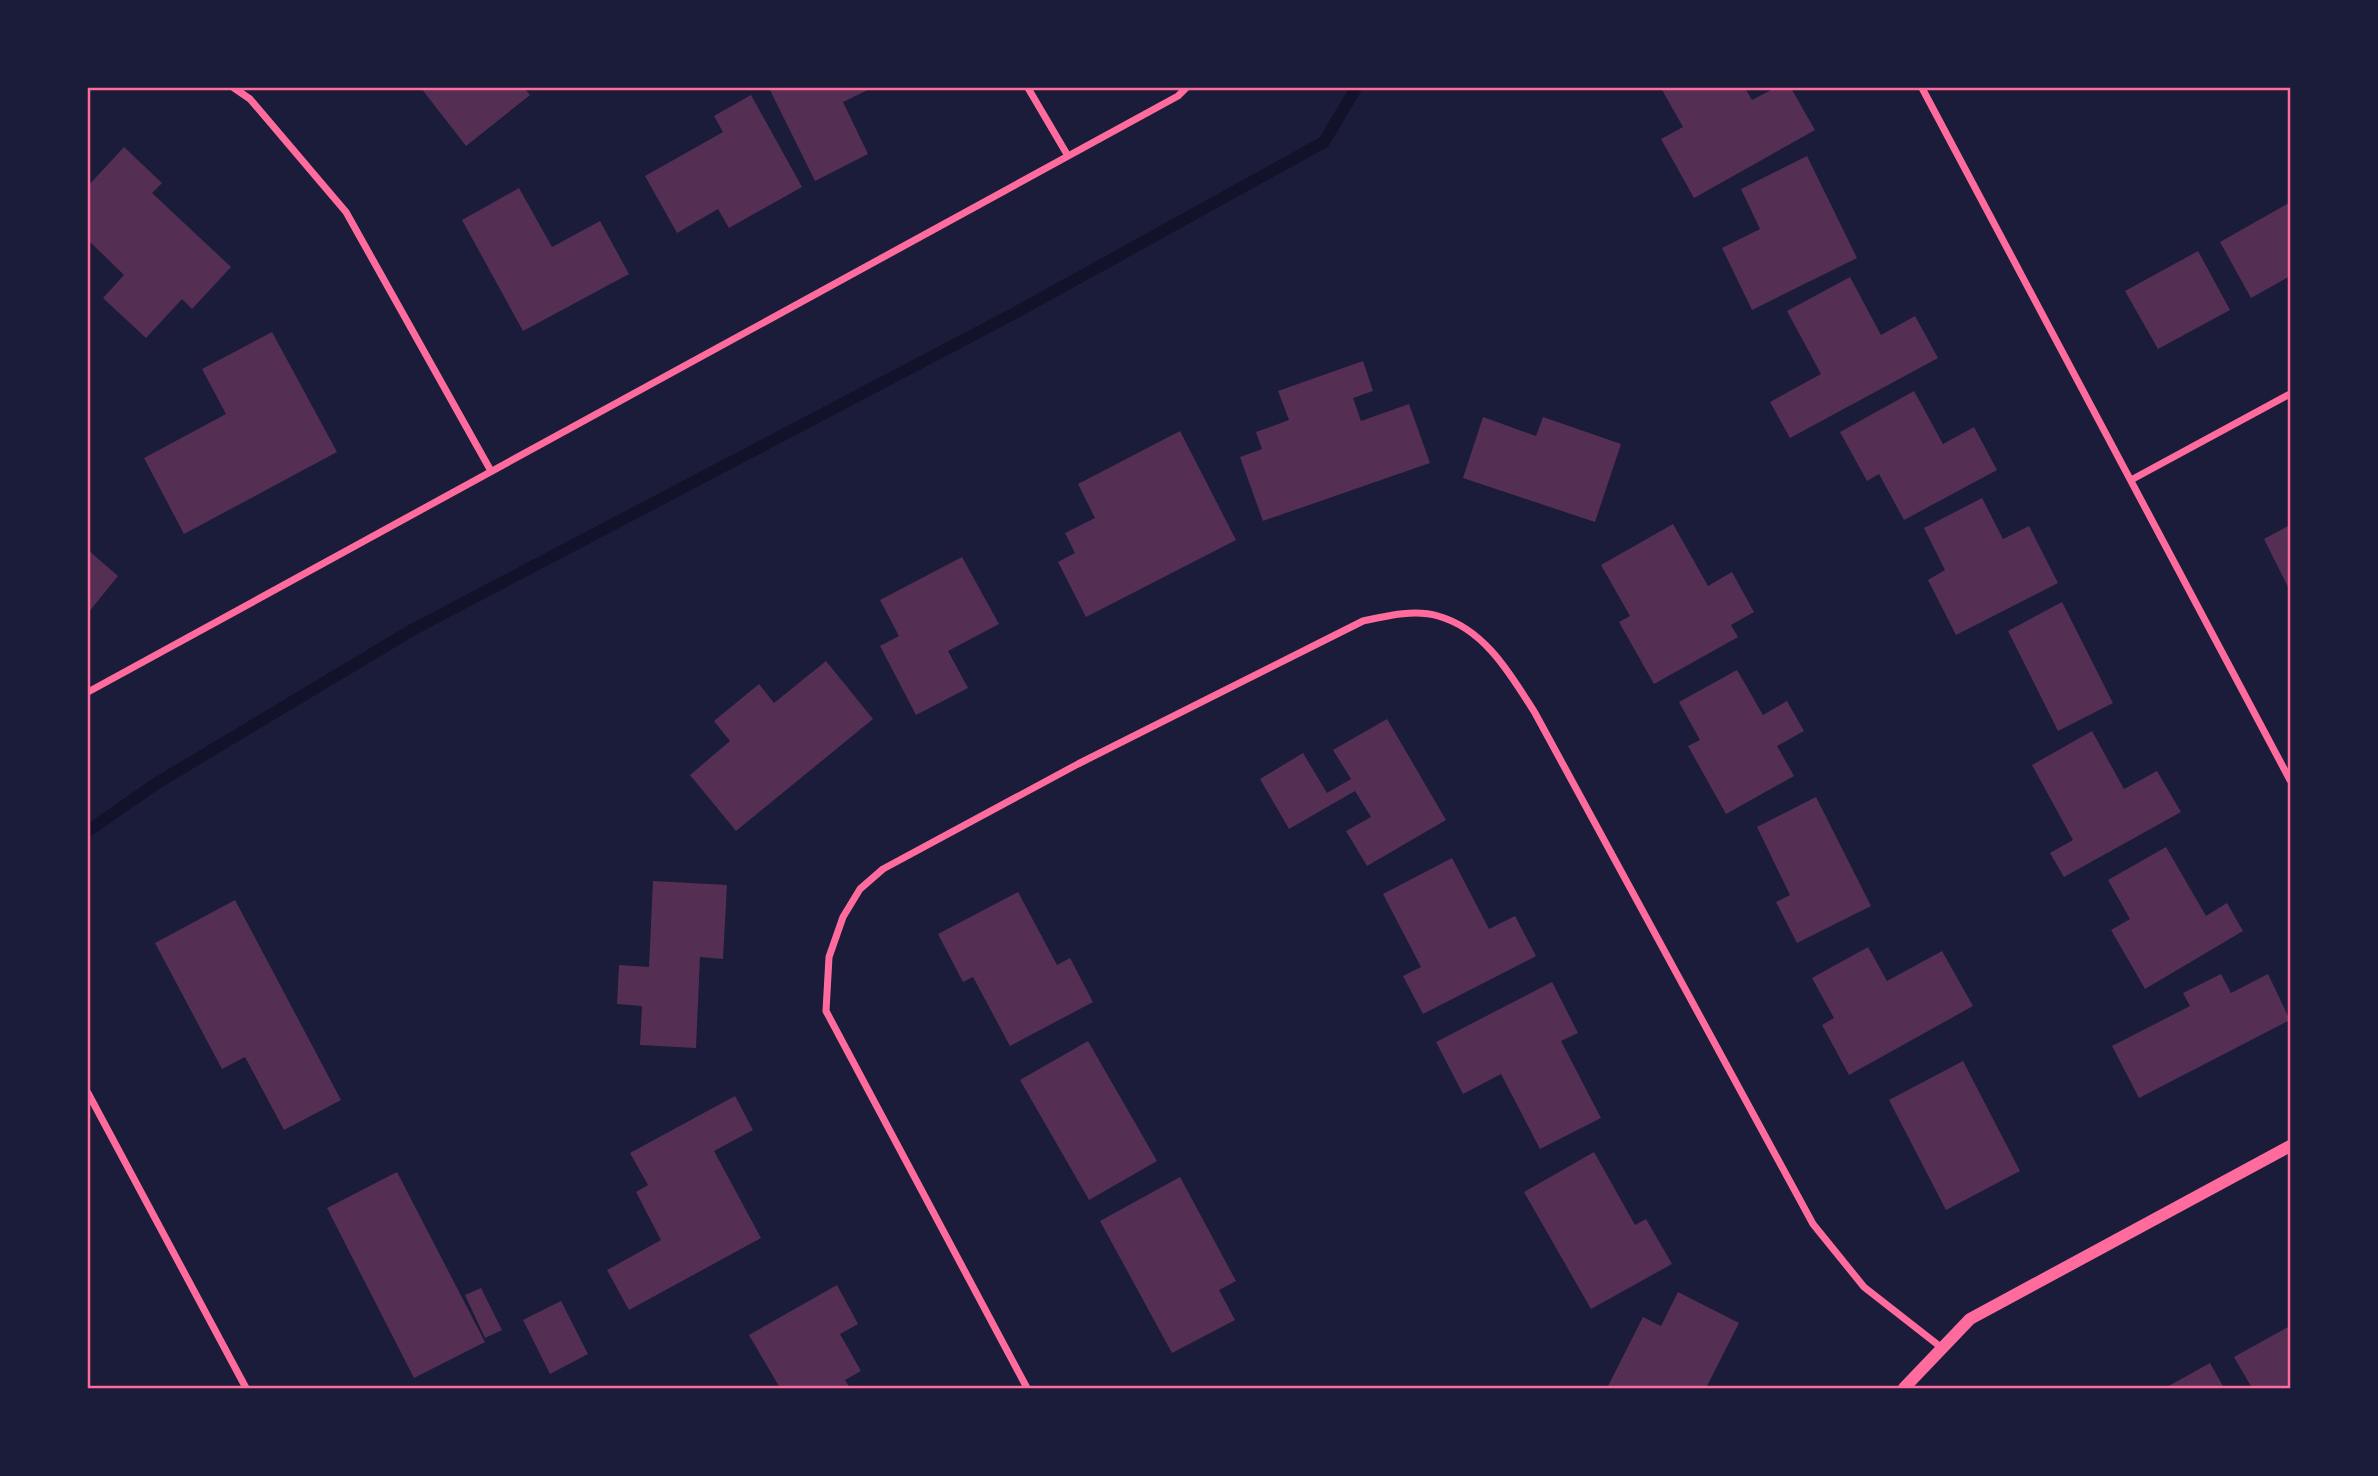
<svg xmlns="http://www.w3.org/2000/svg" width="2378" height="1476" font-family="'Roboto Condensed',sans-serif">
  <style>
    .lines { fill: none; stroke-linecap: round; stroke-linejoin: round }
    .stream { stroke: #12122b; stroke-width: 12 }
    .building { fill: #542f53 }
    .minor { stroke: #ff6b9d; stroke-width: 7 }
    .tertiary { stroke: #ff6b9d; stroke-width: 12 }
    .neatline { fill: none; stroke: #ff6b9d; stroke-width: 2.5 }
  </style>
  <rect width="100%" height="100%" fill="#1b1b3a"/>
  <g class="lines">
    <path class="stream" d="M88,831L157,783L412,630L1013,314L1324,142L1356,88"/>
  </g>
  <path class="building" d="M421,88H524L530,95L466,146Z
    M769,88H872L843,102L868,154L815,181Z
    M1661,88H1745L1752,100L1775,88H1791L1815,130L1694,198L1661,139L1683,127Z
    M751,95L802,187L729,228L718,209L677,233L645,176L723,132L714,116Z
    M124,147L162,183L152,193L231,267L192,309L182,299L146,338L103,298L124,275L88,240V186Z
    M1807,156L1857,258L1752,310L1722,248L1760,229L1741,189Z
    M519,188L552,247L600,221L629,274L523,331L462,220Z
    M2289,203L2290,276L2251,298L2220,242Z
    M2198,251L2230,310L2158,349L2125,291Z
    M1850,277L1881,335L1915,316L1938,358L1790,438L1770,402L1821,374L1787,311Z
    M272,332L337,452L184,534L144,458L226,414L202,369Z
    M1363,361L1373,391L1353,398L1361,421L1409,404L1430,463L1263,521L1240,457L1262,449L1256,432L1289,420L1278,391Z
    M1914,391L1943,444L1974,427L1997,470L1904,520L1879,474L1867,481L1840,432Z
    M1483,417L1536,436L1543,417L1621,444L1595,522L1463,478Z
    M1180,431L1236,540L1086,617L1058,562L1075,553L1065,533L1095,518L1078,484Z
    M1982,498L2003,539L2029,526L2058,583L1956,635L1928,580L1945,570L1924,528Z
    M1673,524L1708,586L1732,572L1754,612L1731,625L1738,637L1654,684L1619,622L1630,616L1601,565Z
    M2290,525V591L2264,539Z
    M88,550L118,576L88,613Z
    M962,557L999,624L948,651L968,688L916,715L880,646L899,636L880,600Z
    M2062,602L2113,703L2058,731L2008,631Z
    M826,661L873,719L736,831L690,775L730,741L714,721L759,684L774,703Z
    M1737,670L1763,715L1787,701L1804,731L1777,746L1794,776L1726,814L1688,746L1700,740L1679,702Z
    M1387,719L1446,820L1367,866L1346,831L1371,817L1355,791L1289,829L1260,779L1303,753L1327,793L1351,779L1333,750Z
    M2092,731L2124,789L2157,771L2181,812L2064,877L2050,853L2073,840L2032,765Z
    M1816,797L1871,906L1797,943L1776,902L1790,895L1757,827Z
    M2166,847L2206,916L2227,903L2243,931L2145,989L2111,930L2130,919L2108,880Z
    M1452,858L1489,929L1515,916L1536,956L1423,1014L1403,976L1421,967L1383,894Z
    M653,881L727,885L723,959L700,957L696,1048L640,1045L642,1006L617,1004L619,965L649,967Z
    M1018,892L1057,965L1070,958L1093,1002L1010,1046L973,977L963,982L938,934Z
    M235,900L341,1100L284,1130L245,1057L222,1069L155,943Z
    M1868,947L1887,981L1942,951L1973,1006L1849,1075L1822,1025L1834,1018L1812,978Z
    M2221,974L2231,993L2268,974L2290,1020L2139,1098L2112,1046L2190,1006L2183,993Z
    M1552,982L1578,1033L1561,1041L1601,1118L1540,1149L1501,1074L1463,1094L1436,1042Z
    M1088,1041L1157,1161L1089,1200L1020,1080Z
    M1963,1061L2020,1171L1946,1210L1889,1100Z
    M735,1096L753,1130L714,1151L761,1238L629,1310L607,1270L661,1240L636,1192L648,1185L630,1153Z
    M1594,1152L1635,1225L1646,1219L1672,1264L1591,1309L1524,1192Z
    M397,1172L485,1342L414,1378L327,1208Z
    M1180,1177L1236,1281L1219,1290L1235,1320L1172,1353L1100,1221Z
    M837,1285L858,1324L840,1334L861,1371L845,1380L850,1388H780L749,1335Z
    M481,1288L502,1330L485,1338L465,1295Z
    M1678,1292L1739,1323L1706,1388H1607L1643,1317L1661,1326Z
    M561,1301L588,1354L550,1374L523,1320Z
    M2290,1326V1388H2252L2234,1357Z
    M2210,1363L2224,1388H2165Z"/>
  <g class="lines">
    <path class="minor" d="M234,88L250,99L346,212L491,471
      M1028,88L1068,156
      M1922,88L2290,780
      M2131,480L2290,394
      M88,692L1178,96L1186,88
      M88,1093L246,1388
      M1027,1388L826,1011L829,957L843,917L860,889L883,869L1078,764L1363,621C1386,616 1414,609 1438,616C1485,629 1511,675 1535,713L1813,1224L1864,1287L1942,1348"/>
    <path class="tertiary" d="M1904,1388L1970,1319L2290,1146"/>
  </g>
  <rect width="2378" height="1476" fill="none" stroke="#1b1b3a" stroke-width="178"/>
  <rect x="89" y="89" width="2200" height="1298" class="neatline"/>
</svg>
